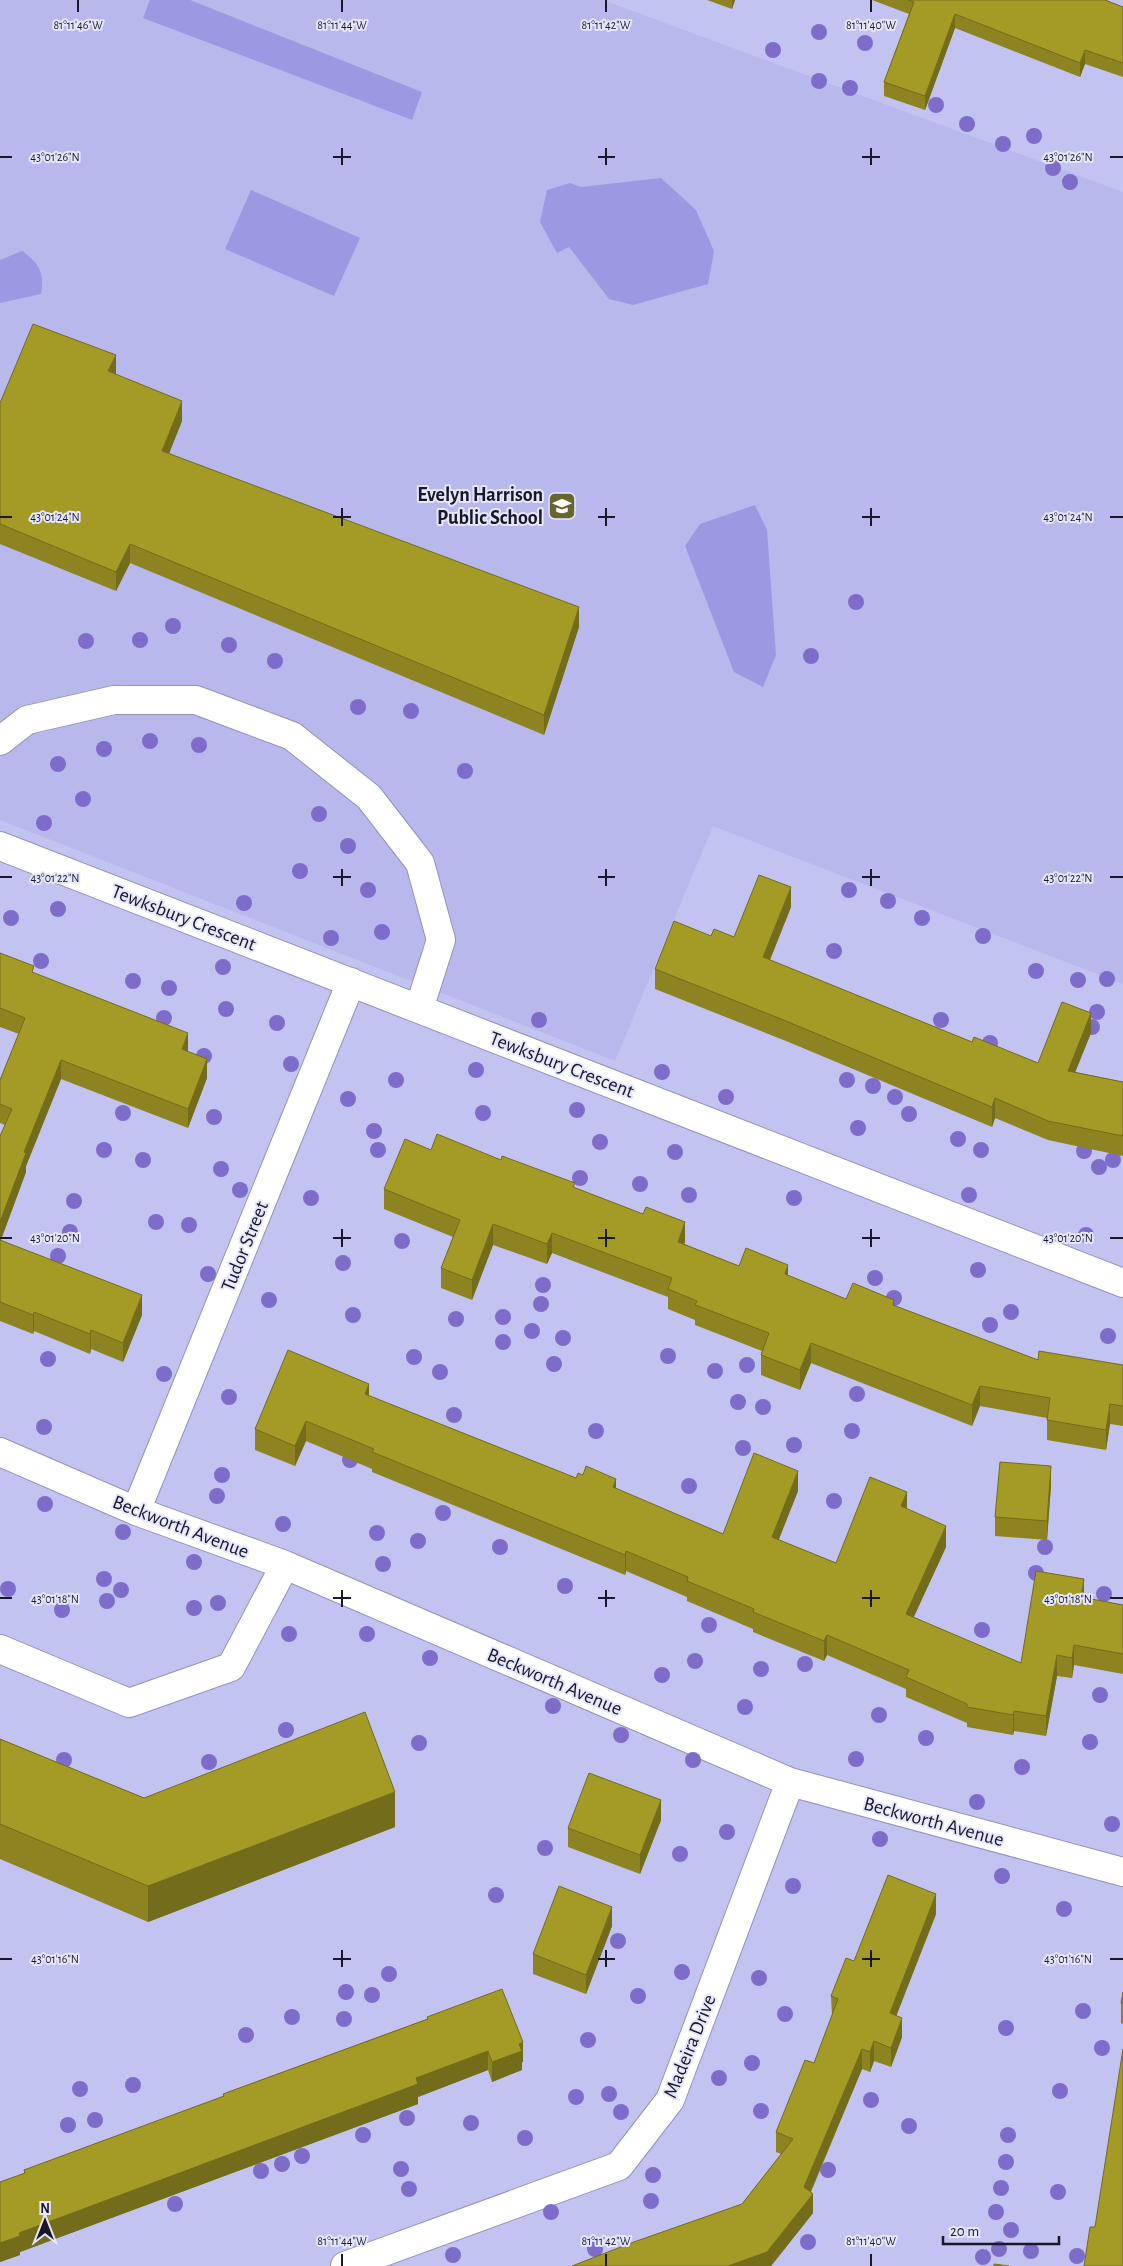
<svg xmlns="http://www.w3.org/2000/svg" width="1123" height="2266" font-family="'Alegreya Sans',sans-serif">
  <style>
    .built { fill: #b8b8ed }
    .green { fill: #9b99e1 }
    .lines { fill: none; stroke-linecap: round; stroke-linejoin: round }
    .minor-casing { stroke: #9292be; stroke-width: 30 }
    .minor { stroke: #fff; stroke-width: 28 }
    .tree { fill: #7d6cc9 }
    .wall { fill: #8d8421 }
    .shaded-wall { fill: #736c1b }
    .building { fill: #a49a26; stroke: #736c1b }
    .ticks { fill: none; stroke: #191829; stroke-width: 2 }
    .labels { text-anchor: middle; stroke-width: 4; stroke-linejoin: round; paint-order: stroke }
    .poi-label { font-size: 20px; font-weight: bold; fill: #191829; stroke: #e6e7ff; text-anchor: end }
    .street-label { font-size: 20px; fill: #191829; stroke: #e6e7ff }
    .ticks-label { font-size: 12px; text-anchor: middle; fill: #191829; stroke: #e6e7ff; stroke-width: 4; stroke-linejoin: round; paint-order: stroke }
  </style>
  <rect width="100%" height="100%" fill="#c3c3f2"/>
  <path class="built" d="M0,0H603L1123,192V984L713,826L615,1061L0,820Z"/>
  <path class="green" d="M150,0H190L422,92L412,120L143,18Z
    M661,178L696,210L714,251L708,284L633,305L609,299L569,247L557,253L540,222L547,190L570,183L581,187Z
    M251,190L360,238L334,296L225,249Z
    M22,251C39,263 45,273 41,294L0,303V260Z
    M755,505L767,530L776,655L763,687L734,672L685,546L700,524Z"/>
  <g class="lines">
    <g class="minor-casing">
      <path id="minor" d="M0,741L27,720L114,700H196L292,736L369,797L420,863L441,940L419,1009
        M0,846L1123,1283
        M0,1452L136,1511L285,1565L790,1782L1123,1872
        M136,1511L351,982
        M0,1649L129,1703L231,1667L285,1565
        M345,2266L619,2166L670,2100L790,1782"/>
    </g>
    <use href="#minor" class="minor"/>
  </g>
  <g class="tree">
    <circle cx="819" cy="32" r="8"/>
    <circle cx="865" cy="43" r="8"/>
    <circle cx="773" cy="50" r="8"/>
    <circle cx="819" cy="81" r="8"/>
    <circle cx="850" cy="88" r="8"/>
    <circle cx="936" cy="105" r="8"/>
    <circle cx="967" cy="124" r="8"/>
    <circle cx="1034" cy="136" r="8"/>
    <circle cx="1003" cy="144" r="8"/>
    <circle cx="1053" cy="168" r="8"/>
    <circle cx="1070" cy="182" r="8"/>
    <circle cx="856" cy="602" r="8"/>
    <circle cx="173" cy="626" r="8"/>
    <circle cx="140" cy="640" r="8"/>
    <circle cx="86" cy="641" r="8"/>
    <circle cx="229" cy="645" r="8"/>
    <circle cx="811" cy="656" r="8"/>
    <circle cx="275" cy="661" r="8"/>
    <circle cx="358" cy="707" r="8"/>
    <circle cx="411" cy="711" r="8"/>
    <circle cx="150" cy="741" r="8"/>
    <circle cx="199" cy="745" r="8"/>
    <circle cx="104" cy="749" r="8"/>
    <circle cx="58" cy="764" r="8"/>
    <circle cx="465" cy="771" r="8"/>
    <circle cx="83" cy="799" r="8"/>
    <circle cx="319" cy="814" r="8"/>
    <circle cx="44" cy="823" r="8"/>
    <circle cx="348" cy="846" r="8"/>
    <circle cx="300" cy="871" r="8"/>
    <circle cx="368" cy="890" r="8"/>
    <circle cx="849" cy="890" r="8"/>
    <circle cx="888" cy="901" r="8"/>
    <circle cx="244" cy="903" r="8"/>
    <circle cx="58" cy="909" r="8"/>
    <circle cx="11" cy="918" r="8"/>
    <circle cx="922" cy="918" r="8"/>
    <circle cx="382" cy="932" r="8"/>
    <circle cx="983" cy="936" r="8"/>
    <circle cx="331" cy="938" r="8"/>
    <circle cx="834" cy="951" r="8"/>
    <circle cx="41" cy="961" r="8"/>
    <circle cx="223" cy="967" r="8"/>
    <circle cx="1036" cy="971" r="8"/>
    <circle cx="1107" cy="979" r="8"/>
    <circle cx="1078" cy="980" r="8"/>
    <circle cx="133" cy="981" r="8"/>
    <circle cx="169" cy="988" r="8"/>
    <circle cx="226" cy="1009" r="8"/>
    <circle cx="1097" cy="1012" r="8"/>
    <circle cx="164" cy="1018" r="8"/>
    <circle cx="539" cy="1020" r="8"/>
    <circle cx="941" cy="1020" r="8"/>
    <circle cx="277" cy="1023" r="8"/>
    <circle cx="1092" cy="1027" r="8"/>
    <circle cx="990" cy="1043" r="8"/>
    <circle cx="204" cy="1056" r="8"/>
    <circle cx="291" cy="1064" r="8"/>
    <circle cx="476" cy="1070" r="8"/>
    <circle cx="662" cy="1072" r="8"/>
    <circle cx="396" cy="1080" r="8"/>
    <circle cx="847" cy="1080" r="8"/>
    <circle cx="873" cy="1086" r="8"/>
    <circle cx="726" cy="1097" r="8"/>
    <circle cx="895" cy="1097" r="8"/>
    <circle cx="348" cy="1099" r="8"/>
    <circle cx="577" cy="1110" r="8"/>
    <circle cx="123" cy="1113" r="8"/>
    <circle cx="483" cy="1113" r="8"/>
    <circle cx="909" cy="1114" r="8"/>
    <circle cx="214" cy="1117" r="8"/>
    <circle cx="858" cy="1128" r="8"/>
    <circle cx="374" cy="1131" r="8"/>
    <circle cx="958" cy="1139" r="8"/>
    <circle cx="600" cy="1142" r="8"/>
    <circle cx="104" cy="1150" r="8"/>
    <circle cx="378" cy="1150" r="8"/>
    <circle cx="981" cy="1150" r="8"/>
    <circle cx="1084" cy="1151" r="8"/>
    <circle cx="675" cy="1152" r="8"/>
    <circle cx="143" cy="1160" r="8"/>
    <circle cx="1113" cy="1160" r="8"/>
    <circle cx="1099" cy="1167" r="8"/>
    <circle cx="221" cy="1169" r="8"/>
    <circle cx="580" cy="1178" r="8"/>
    <circle cx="640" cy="1184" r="8"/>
    <circle cx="240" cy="1190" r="8"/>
    <circle cx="689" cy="1195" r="8"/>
    <circle cx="969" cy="1195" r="8"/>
    <circle cx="311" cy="1198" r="8"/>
    <circle cx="794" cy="1198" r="8"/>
    <circle cx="74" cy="1201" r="8"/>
    <circle cx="156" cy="1222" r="8"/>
    <circle cx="189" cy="1225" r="8"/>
    <circle cx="70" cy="1232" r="8"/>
    <circle cx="1086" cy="1235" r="8"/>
    <circle cx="402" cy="1241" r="8"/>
    <circle cx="58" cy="1256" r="8"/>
    <circle cx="343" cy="1263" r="8"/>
    <circle cx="978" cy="1270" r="8"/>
    <circle cx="208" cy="1274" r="8"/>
    <circle cx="875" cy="1278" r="8"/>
    <circle cx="543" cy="1285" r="8"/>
    <circle cx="894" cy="1298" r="8"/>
    <circle cx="269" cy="1300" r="8"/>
    <circle cx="541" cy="1304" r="8"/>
    <circle cx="1011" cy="1312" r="8"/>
    <circle cx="353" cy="1315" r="8"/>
    <circle cx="503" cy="1317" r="8"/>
    <circle cx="456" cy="1319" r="8"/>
    <circle cx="990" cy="1325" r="8"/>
    <circle cx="532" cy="1331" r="8"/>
    <circle cx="1108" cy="1336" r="8"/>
    <circle cx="563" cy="1338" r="8"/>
    <circle cx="503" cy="1342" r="8"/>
    <circle cx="668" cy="1356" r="8"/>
    <circle cx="414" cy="1357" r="8"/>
    <circle cx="48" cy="1359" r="8"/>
    <circle cx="554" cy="1364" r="8"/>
    <circle cx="747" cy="1365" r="8"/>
    <circle cx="715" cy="1371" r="8"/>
    <circle cx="440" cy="1372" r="8"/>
    <circle cx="164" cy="1374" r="8"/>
    <circle cx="857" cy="1394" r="8"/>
    <circle cx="229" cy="1397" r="8"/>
    <circle cx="738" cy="1402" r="8"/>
    <circle cx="763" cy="1407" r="8"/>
    <circle cx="454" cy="1415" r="8"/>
    <circle cx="44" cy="1427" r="8"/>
    <circle cx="596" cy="1431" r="8"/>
    <circle cx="852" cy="1431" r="8"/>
    <circle cx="794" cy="1445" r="8"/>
    <circle cx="743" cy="1448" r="8"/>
    <circle cx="350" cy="1460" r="8"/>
    <circle cx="222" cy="1475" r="8"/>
    <circle cx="689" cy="1486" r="8"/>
    <circle cx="217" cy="1496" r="8"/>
    <circle cx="834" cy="1501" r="8"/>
    <circle cx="45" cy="1504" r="8"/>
    <circle cx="443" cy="1513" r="8"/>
    <circle cx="283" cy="1524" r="8"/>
    <circle cx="123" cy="1532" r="8"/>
    <circle cx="377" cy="1533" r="8"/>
    <circle cx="418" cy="1541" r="8"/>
    <circle cx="500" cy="1547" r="8"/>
    <circle cx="1045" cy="1547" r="8"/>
    <circle cx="194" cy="1562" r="8"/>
    <circle cx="383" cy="1564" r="8"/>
    <circle cx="1036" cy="1573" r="8"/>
    <circle cx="104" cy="1579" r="8"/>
    <circle cx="565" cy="1586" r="8"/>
    <circle cx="8" cy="1589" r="8"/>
    <circle cx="121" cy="1590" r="8"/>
    <circle cx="1104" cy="1594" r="8"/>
    <circle cx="107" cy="1601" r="8"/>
    <circle cx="218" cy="1603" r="8"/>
    <circle cx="194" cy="1608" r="8"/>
    <circle cx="62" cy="1610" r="8"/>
    <circle cx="709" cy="1625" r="8"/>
    <circle cx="982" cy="1630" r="8"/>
    <circle cx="289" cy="1634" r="8"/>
    <circle cx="367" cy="1634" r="8"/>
    <circle cx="430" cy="1658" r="8"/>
    <circle cx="695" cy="1661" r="8"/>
    <circle cx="805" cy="1664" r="8"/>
    <circle cx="761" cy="1669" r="8"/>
    <circle cx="662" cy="1675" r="8"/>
    <circle cx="1100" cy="1695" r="8"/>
    <circle cx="553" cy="1706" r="8"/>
    <circle cx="745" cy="1707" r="8"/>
    <circle cx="879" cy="1715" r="8"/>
    <circle cx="286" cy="1730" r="8"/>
    <circle cx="621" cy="1735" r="8"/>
    <circle cx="926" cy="1738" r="8"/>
    <circle cx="1090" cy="1742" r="8"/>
    <circle cx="419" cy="1743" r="8"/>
    <circle cx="856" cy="1759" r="8"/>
    <circle cx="64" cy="1760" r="8"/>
    <circle cx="693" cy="1760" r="8"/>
    <circle cx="209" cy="1762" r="8"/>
    <circle cx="1022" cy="1767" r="8"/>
    <circle cx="977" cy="1802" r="8"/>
    <circle cx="1112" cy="1824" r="8"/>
    <circle cx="727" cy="1832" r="8"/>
    <circle cx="880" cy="1839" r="8"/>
    <circle cx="545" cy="1848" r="8"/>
    <circle cx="680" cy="1854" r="8"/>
    <circle cx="1002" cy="1876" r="8"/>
    <circle cx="793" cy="1886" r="8"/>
    <circle cx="496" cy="1895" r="8"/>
    <circle cx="1064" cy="1909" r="8"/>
    <circle cx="618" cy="1941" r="8"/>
    <circle cx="682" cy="1972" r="8"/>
    <circle cx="389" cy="1974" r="8"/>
    <circle cx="759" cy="1978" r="8"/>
    <circle cx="346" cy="1992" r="8"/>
    <circle cx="372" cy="1995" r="8"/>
    <circle cx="638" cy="1996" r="8"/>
    <circle cx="1083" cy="2011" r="8"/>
    <circle cx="785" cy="2014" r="8"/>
    <circle cx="292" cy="2017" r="8"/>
    <circle cx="344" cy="2019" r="8"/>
    <circle cx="1006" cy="2028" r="8"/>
    <circle cx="246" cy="2035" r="8"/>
    <circle cx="588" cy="2040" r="8"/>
    <circle cx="1102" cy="2048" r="8"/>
    <circle cx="752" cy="2063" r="8"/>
    <circle cx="719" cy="2078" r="8"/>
    <circle cx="133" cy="2085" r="8"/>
    <circle cx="80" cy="2089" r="8"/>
    <circle cx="1060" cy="2091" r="8"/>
    <circle cx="609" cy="2094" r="8"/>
    <circle cx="576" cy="2097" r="8"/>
    <circle cx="871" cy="2100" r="8"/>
    <circle cx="761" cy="2111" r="8"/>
    <circle cx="621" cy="2112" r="8"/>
    <circle cx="407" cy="2118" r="8"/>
    <circle cx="95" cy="2120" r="8"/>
    <circle cx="471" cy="2123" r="8"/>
    <circle cx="68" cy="2125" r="8"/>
    <circle cx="909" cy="2126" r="8"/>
    <circle cx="363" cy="2135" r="8"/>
    <circle cx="1008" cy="2135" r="8"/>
    <circle cx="525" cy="2138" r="8"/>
    <circle cx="302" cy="2156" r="8"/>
    <circle cx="1006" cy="2162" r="8"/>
    <circle cx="282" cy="2164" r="8"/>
    <circle cx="401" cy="2169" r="8"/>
    <circle cx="828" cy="2170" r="8"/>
    <circle cx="261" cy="2171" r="8"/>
    <circle cx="653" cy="2175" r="8"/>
    <circle cx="1001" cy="2188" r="8"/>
    <circle cx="409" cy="2189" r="8"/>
    <circle cx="1058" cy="2192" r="8"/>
    <circle cx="651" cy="2201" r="8"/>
    <circle cx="175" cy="2204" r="8"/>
    <circle cx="551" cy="2212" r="8"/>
    <circle cx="996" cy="2212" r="8"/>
    <circle cx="1011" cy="2230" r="8"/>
    <circle cx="808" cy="2242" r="8"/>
    <circle cx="595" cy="2249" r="8"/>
    <circle cx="999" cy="2249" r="8"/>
    <circle cx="1031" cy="2251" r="8"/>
    <circle cx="453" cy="2255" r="8"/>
    <circle cx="1077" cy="2256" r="8"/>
    <circle cx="983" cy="2257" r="8"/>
  </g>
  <path class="wall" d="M707,0H735L732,9Z
    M872,0H1105L1123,7V77L1085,64L1080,77L955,28L925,110L884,96V82L909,14Z
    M116,374L182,421L169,453L579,627L544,735L130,563L116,591L0,544V403Z
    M791,907L770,960L972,1042L1038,1063L1091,1033L1075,1072L1123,1082V1156L1048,1140L995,1118L992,1127L786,1041L655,989V969L711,936L734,937Z
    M0,953L34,973L188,1052L207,1078L188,1128L61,1079L26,1166V1172L1,1240L142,1315L123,1362L91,1349L90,1354L34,1331L33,1334L0,1321V1136L5,1125L0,1123V1080L19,1034L0,1027Z
    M431,1150L501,1160L575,1188L685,1242L684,1244L739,1266L788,1276L846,1299L894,1306L1038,1360L1123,1365V1426L1110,1424L1106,1450L1047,1440V1418L980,1406L972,1426L811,1363L800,1390L761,1375V1355L762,1351L695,1325V1320L668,1309V1297L552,1253L547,1264L493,1245L472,1300L441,1288V1268L453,1237L384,1209V1189Z
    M369,1396L576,1478L583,1475L616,1489L723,1534L798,1491L778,1540L836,1563L907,1509L946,1547L913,1618L1021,1663L1084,1598L1123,1605V1674L1074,1665L1072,1678L1057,1676L1046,1736L1014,1731L1013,1735L967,1727V1723L906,1697V1689L827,1655L824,1661L753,1632V1629L687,1601V1597L626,1571L625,1575L372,1472V1469L306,1441L295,1466L255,1450V1429Z
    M1051,1485L1047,1540L995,1536V1517Z
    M0,1739L144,1798L395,1827L148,1922L0,1859Z
    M661,1820L640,1874L568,1847V1828Z
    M936,1914L896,2016L902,2037L891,2067L874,2061L870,2072L862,2069L811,2192L813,2213L771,2266H572L742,2204L781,2154L776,2152V2132L814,2063L832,2016L831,1996L854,1961Z
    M612,1926L586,1994L533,1974V1954Z
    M1123,1992V2024L1121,2023V2003Z
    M427,2017L523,2062H522V2070L492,2082L488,2070L418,2097V2104L20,2252V2255L0,2262L24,2174V2170L223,2097V2094L427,2019Z"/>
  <path class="shaded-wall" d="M732,0H735L732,9Z
    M955,14V28L925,110V96Z
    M1085,50V64L1080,77V63Z
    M116,355V375L108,371Z
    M182,401V421L162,471V451Z
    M130,544V563L116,591V572Z
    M579,607V627L544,735V715Z
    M791,887V907L763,977V957Z
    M1091,1013V1033L1068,1090V1071Z
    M188,1033V1052L182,1049Z
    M207,1059V1078L188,1128V1109Z
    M61,1060V1079L26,1166V1172L0,1242V1222L24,1152Z
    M995,1098V1118L992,1127V1107Z
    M685,1222V1242L678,1262V1242Z
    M493,1224V1245L472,1300V1280Z
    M552,1233V1253L547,1264V1244Z
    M788,1265V1285L785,1274Z
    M142,1295V1315L123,1362V1343Z
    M34,1312V1331L33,1334V1315Z
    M91,1330V1349L90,1354V1334Z
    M811,1343V1363L800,1390V1370Z
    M369,1384V1404L365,1394Z
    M980,1386V1406L972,1426V1405Z
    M1110,1404V1424L1106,1450V1430Z
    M306,1421V1441L295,1466V1446Z
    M1051,1466V1485L1047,1540V1521Z
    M798,1471V1491L772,1557V1537Z
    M616,1479V1499L613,1487Z
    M907,1492V1512L901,1506Z
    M946,1526V1547L906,1634V1614Z
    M626,1551V1571L625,1575V1555Z
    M1084,1579V1599L1081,1597Z
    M827,1635V1655L824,1661V1641Z
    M1074,1645V1665L1072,1678V1658Z
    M1057,1655V1676L1046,1736V1716Z
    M1014,1711V1731L1013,1735V1715Z
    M395,1792V1827L148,1922V1886Z
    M661,1800V1820L640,1874V1855Z
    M936,1894V1914L890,2032V2013Z
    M612,1907V1926L586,1994V1975Z
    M902,2018V2037L891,2067V2048Z
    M874,2041V2061L870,2072V2052Z
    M523,2042V2062H522V2070L492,2082V2062L519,2044Z
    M862,2049V2069L806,2202L813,2194V2213L771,2266H728L804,2187Z
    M488,2051V2070L418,2097V2104L20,2252V2255L0,2262V2243L19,2233L416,2078Z"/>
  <path class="building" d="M908,0H1105L1123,7V63L1085,50L1080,63L955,14L925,96L884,82L914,2Z
    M33,324L116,355L108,371L182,401L162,451L579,607L544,715L130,544L116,572L0,524V403Z
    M759,875L791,887L763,957L972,1042L974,1037L1038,1063L1062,1002L1091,1013L1068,1071L1123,1082V1136L1048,1121L995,1098L992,1107L786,1021L655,969L674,921L711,936L714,929L734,937Z
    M0,953L34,966L32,972L188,1033L182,1049L207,1059L188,1109L61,1060L24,1152L26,1153L0,1222V1136L12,1109L0,1104V1080L25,1018L0,1008Z
    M437,1134L501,1160L502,1156L575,1183L573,1187L643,1214L646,1207L685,1222L678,1242L739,1266L746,1248L788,1265L785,1274L846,1299L853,1283L894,1300L893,1305L1038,1360L1039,1351L1123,1365V1406L1110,1404L1106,1430L1047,1420L1050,1398L980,1386L972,1405L811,1343L800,1370L761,1355L769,1333L695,1305L697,1301L668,1289L672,1278L552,1233L547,1244L493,1224L472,1280L441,1268L460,1220L384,1189L405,1139L431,1150Z
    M0,1240L142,1295L123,1343L91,1330L90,1334L34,1312L33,1315L0,1302Z
    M288,1350L369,1384L365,1394L576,1478L578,1473L583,1475L586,1466L616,1479L613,1487L723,1534L754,1453L798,1471L772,1537L836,1563L870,1477L907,1492L901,1506L946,1526L906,1614L1021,1663L1036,1571L1084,1579L1081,1597L1123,1605V1654L1074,1645L1072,1658L1057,1655L1046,1716L1014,1711L1013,1715L967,1707V1704L906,1677L909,1670L827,1635L824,1641L753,1612L754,1609L687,1581L688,1577L626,1551L625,1555L372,1452L374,1449L306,1421L295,1446L255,1429Z
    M1000,1462L1051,1466L1047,1521L995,1517Z
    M365,1712L395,1792L148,1886L0,1824V1739L144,1798Z
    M589,1773L661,1800L640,1855L568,1828Z
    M888,1875L936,1894L890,2013L902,2018L891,2048L874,2041L870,2052L862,2049L804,2187L813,2194L767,2252L728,2266H572L631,2243L742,2204L793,2139L776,2132L805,2060L814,2063L838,1999L831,1996L846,1958L854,1961Z
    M559,1886L612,1907L586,1975L533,1954Z
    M502,1989L523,2042L519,2044L522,2051L492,2062L488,2051L416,2078L418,2084L19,2233L20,2236L0,2243V2182L25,2173L24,2170L224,2096L223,2094L428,2019L427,2017Z
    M1123,1992V2004L1121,2003Z
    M1123,2049V2266H1084L1090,2227H1095Z
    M994,2264L1009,2266H994Z"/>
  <path class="ticks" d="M78,0V12M342,0V12M606,0V12M871,0V12M342,148V165M606,148V165M871,148V165M0,157H12M333,157H351M598,157H615M862,157H880M1110,157H1123M342,508V526M606,508V526M871,508V526M0,517H12M333,517H351M598,517H615M862,517H880M1110,517H1123M342,869V886M606,869V886M871,869V886M0,877H12M333,877H351M598,877H615M862,877H880M1110,877H1123M342,1229V1247M606,1229V1247M871,1229V1247M0,1238H12M333,1238H351M598,1238H615M862,1238H880M1110,1238H1123M342,1590V1607M606,1590V1607M871,1590V1607M0,1598H12M333,1598H351M598,1598H615M862,1598H880M1110,1598H1123M342,1950V1967M606,1950V1967M871,1950V1967M0,1959H12M333,1959H351M598,1959H615M862,1959H880M1110,1959H1123M342,2254V2266M606,2254V2266M871,2254V2266"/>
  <defs>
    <g id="school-square" transform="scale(1.4375)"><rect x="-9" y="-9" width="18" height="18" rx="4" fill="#696531" stroke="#e6e7ff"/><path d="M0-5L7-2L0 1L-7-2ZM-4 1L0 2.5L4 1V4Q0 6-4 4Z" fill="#fff"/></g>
  </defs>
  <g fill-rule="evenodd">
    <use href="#school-square" x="562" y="506"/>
  </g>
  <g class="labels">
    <g class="poi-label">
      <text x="543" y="501">Evelyn Harrison<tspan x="543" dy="23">Public School</tspan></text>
    </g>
    <g class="street-label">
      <text transform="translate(184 917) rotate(21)" y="7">Tewksbury Crescent</text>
      <text transform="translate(562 1064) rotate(21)" y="7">Tewksbury Crescent</text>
      <text transform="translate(244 1246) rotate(-68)" y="7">Tudor Street</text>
      <text transform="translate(181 1526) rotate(21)" y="7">Beckworth Avenue</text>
      <text transform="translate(555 1681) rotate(23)" y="7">Beckworth Avenue</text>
      <text transform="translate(934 1821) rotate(15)" y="7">Beckworth Avenue</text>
      <text transform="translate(689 2046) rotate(-68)" y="7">Madeira Drive</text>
    </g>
  </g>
  <g class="ticks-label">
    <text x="78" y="29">81°11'46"W</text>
    <text x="342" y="29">81°11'44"W</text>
    <text x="606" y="29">81°11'42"W</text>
    <text x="871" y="29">81°11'40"W</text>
    <text x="55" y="161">43°01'26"N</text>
    <text x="1068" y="161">43°01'26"N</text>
    <text x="55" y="521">43°01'24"N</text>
    <text x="1068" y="521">43°01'24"N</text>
    <text x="55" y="882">43°01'22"N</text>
    <text x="1068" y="882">43°01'22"N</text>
    <text x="55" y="1242">43°01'20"N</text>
    <text x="1068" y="1242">43°01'20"N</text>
    <text x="55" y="1603">43°01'18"N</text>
    <text x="1068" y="1603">43°01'18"N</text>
    <text x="55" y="1963">43°01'16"N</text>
    <text x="1068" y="1963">43°01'16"N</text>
    <text x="342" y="2245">81°11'44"W</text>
    <text x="606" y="2245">81°11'42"W</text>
    <text x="871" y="2245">81°11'40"W</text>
  </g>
  <g transform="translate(45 2221)" stroke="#e6e7ff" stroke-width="4" paint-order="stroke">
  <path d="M0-4L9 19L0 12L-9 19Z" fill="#191829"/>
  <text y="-8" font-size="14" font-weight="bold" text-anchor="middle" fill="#191829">N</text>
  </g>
  <path d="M943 2236v8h116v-8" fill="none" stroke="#191829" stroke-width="2.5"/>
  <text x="950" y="2236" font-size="15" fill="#191829" stroke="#e6e7ff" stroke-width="4" paint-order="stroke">20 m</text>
</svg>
